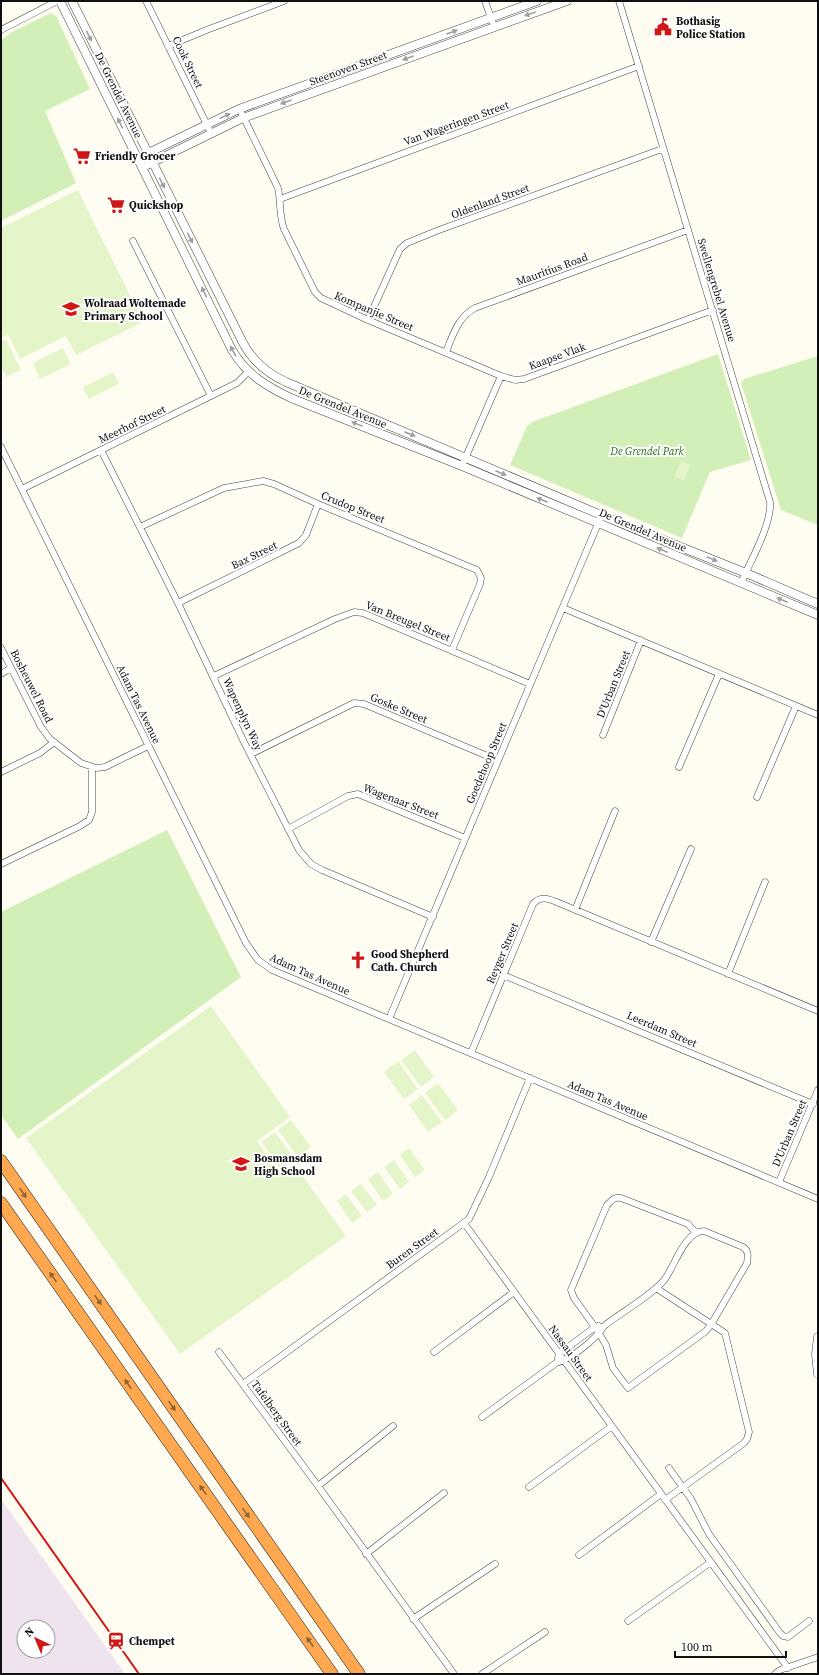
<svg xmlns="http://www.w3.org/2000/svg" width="819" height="1675" font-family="'Source Serif 4',serif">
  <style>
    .industrial { fill: #eee3ef; fill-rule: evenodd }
    .green { fill: #d1efb6 }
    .pitch { fill: #e4f5c9 }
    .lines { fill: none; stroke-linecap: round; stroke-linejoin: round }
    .minor-casing { stroke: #434343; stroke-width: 7 }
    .tertiary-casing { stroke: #434343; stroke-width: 9 }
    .motorway-casing { stroke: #212121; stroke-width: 13 }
    .minor { stroke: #fff; stroke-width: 6 }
    .tertiary { stroke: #fff; stroke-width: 8 }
    .motorway { stroke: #ffa850; stroke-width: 12 }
    .rail { stroke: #d11616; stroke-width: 2 }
    .oneway { fill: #9f9f9f }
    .oneway2 { fill: #936433 }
    .labels { text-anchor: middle; stroke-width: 4; stroke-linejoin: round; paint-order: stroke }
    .poi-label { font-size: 11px; font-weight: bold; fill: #101010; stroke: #fff; text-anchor: start }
    .street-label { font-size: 11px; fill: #101010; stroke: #fff }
    .park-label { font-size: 11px; font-style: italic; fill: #257017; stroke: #fff }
  </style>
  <rect width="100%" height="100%" fill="#fffdf2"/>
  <path class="industrial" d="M1,1499L125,1674H1ZM24,1627H48V1651H24Z"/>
  <path class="green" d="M51,13L56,16L90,89L45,111L76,183L1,221V40L12,32Z
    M718,354L751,460L710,472L682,538L510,465L527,426L532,422Z
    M818,356V525L781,510L741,383L744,379Z
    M167,830L241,977L18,1139L1,1115V912Z"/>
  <path class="pitch" d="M78,190L143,322L76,355L66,336L20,359L8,335L1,338V228Z
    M6,339L21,370L6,377L1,366V342Z
    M63,348L71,364L40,379L33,363Z
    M113,372L119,384L89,399L83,387Z
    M681,461L690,465L684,481L674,477Z
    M211,1006L290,1117L257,1141L283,1176L296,1167L346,1236L180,1354L26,1138Z
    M415,1050L434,1077L421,1087L401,1060Z
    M398,1061L418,1089L404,1099L384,1072Z
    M438,1083L458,1110L445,1120L425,1093Z
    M422,1095L442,1122L428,1132L409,1105Z
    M291,1120L311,1147L298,1157L278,1130Z
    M275,1132L295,1159L281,1169L261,1142Z
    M409,1148L425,1170L415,1177L400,1155Z
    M394,1160L409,1182L400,1189L384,1167Z
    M378,1172L393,1194L383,1201L368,1179Z
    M361,1184L377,1205L367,1212L351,1191Z
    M346,1194L362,1216L352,1223L337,1201Z"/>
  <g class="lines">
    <g class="minor-casing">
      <path id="minor" d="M146,1L211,133
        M485,1L494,26
        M619,1L770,502C772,524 750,562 741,583
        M1,30L57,1
        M168,46L209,29L284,1
        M242,114L278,188C281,202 279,216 284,229L315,292L321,298L368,320L501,376
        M280,199L639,66
        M133,241L211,396
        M368,320L400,249L407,243L439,230L662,149
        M446,352C453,335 458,317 475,308L688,230
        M1,447L246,943L258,960L272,970L818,1199
        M101,450L178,603L244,742L299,850L311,864L322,870L433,917
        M464,461L501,376L515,380L524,379L713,310
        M22,489L237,383L248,372
        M140,527L224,488L263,481L274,484L318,504L477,570L481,578L480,584L452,650
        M178,603L299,543L306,535L318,504
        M563,608L818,715
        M1,648L41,727L50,739L81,763L96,768L105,767L148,746
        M1,674L11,668
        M214,676L335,619L354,612L363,613L530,684
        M603,735L641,640
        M251,754L348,706L354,703L364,704L497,760
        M679,767L719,674
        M1,772L40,753L54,742
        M757,797L796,706
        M288,829L348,796L358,794L465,838
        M1,864L80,826L89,820L92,812V768
        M575,910L615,811
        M651,942L691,849
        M728,974L765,882
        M503,975L813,1104
        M389,1019L600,519
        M471,1053L533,904C541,895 550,899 559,903L818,1011
        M779,1182L818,1090
        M464,1223L788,1668
        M656,1288L725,1333L749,1432L747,1439L744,1443L665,1500
        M219,1352L318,1486L454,1674
        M434,1352L514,1292
        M558,1358L559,1354L595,1327L599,1326
        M243,1384L469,1219L489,1177L530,1078
        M482,1417L556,1363C570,1360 596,1339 604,1326C619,1314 655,1293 665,1279C675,1265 685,1231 704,1231L743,1247C749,1251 748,1256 747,1263L712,1323L706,1331L628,1388L613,1368L606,1345L597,1330L574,1298L571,1290L607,1205C612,1200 614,1197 621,1198L688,1224L695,1232
        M669,1468L691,1499L709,1534L780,1633L783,1636L788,1637L809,1621
        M318,1486L393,1426
        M529,1487L612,1426
        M366,1554L444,1493
        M579,1555L661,1494
        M413,1619L495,1564
        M628,1621L711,1562
        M482,1674L545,1632
        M775,1674L780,1670L818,1657"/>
    </g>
    <g class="tertiary-casing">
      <path id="tertiary" d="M60,1L232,350C247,375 266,386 291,398L462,466L818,615
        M72,1L242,341C252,361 266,373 286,382L601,515L746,573L818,604
        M142,156L239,109L537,1
        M147,165L243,118L567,1
        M818,1337L816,1354L818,1374"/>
    </g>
    <g class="motorway-casing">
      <path id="motorway" d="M1,1161L359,1674
        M1,1203L332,1674"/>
    </g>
    <use href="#minor" class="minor"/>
    <use href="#tertiary" class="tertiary"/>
    <use href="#motorway" class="motorway"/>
    <path class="rail" d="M1,1478L139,1674"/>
  </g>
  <defs><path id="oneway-solid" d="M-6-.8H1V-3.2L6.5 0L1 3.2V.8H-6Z"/></defs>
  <g class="oneway">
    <use href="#oneway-solid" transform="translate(530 14) rotate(161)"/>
    <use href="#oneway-solid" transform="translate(452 32) rotate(-20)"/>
    <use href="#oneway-solid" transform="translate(89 36) rotate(64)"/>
    <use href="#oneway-solid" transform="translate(408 58) rotate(160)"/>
    <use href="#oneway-solid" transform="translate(286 102) rotate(160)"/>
    <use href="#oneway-solid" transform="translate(225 116) rotate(-25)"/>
    <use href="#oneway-solid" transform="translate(120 123) rotate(-116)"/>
    <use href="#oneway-solid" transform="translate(162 183) rotate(64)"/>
    <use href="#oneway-solid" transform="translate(190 238) rotate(63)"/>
    <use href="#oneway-solid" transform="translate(204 292) rotate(-116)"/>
    <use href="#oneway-solid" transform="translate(233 351) rotate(-119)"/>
    <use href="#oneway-solid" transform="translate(357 424) rotate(-158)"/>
    <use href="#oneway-solid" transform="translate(410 434) rotate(23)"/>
    <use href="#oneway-solid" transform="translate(501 473) rotate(23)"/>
    <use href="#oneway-solid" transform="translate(542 500) rotate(-157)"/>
    <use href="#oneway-solid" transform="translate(662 550) rotate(-157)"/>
    <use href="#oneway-solid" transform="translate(712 559) rotate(22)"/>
    <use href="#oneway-solid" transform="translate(782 600) rotate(-157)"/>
  </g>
  <g class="oneway2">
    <use href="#oneway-solid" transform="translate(23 1193) rotate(55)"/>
    <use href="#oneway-solid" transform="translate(53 1277) rotate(-125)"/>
    <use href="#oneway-solid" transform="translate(98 1300) rotate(55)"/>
    <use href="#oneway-solid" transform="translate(128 1384) rotate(-125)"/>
    <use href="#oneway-solid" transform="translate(172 1406) rotate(55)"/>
    <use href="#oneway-solid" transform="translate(203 1490) rotate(-125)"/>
    <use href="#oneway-solid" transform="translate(246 1513) rotate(55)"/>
    <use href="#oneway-solid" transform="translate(310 1642) rotate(-125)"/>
  </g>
  <defs>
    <g id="civic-bare" transform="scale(1.38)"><path d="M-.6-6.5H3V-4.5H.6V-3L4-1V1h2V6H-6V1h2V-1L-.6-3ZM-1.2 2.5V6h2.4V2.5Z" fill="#d11616" stroke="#fff" stroke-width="2.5" paint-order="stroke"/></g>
    <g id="supermarket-bare" transform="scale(1.38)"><path d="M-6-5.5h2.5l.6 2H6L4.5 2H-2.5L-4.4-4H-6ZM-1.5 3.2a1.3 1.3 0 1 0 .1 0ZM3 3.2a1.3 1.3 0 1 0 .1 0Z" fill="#d11616" stroke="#fff" stroke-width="2.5" paint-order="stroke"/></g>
    <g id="school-bare" transform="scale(1.38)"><path d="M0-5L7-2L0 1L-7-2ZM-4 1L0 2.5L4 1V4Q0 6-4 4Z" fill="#d11616" stroke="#fff" stroke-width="2.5" paint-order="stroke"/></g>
    <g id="church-bare" transform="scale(1.38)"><path d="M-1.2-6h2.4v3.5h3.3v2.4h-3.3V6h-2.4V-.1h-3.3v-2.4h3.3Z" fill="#d11616" stroke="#fff" stroke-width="2.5" paint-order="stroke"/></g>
    <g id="station-bare" transform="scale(1.38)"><path d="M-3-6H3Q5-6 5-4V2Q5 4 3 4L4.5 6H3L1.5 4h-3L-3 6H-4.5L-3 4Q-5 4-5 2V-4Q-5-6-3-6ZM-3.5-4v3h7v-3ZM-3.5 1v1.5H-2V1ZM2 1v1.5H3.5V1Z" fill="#d11616" stroke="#fff" stroke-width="2.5" paint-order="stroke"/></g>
  </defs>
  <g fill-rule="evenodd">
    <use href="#civic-bare" x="663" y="27"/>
    <use href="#supermarket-bare" x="82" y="156"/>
    <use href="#supermarket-bare" x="116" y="205"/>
    <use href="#school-bare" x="71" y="309"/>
    <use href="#church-bare" x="358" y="960"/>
    <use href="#school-bare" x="241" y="1164"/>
    <use href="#station-bare" x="116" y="1641"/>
  </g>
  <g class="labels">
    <g class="poi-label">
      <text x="676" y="25">Bothasig<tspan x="676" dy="13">Police Station</tspan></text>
      <text x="95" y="160">Friendly Grocer</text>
      <text x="129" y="209">Quickshop</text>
      <text x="84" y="307">Wolraad Woltemade<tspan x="84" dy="13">Primary School</tspan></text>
      <text x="371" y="958">Good Shepherd<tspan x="371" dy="13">Cath. Church</tspan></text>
      <text x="254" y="1162">Bosmansdam<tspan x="254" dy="13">High School</tspan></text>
      <text x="129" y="1645">Chempet</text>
    </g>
    <g class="street-label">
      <text transform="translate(188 62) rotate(64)" y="4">Cook Street</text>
      <text transform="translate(348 68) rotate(-20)" y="4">Steenoven Street</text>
      <text transform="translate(119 95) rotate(64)" y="4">De Grendel Avenue</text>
      <text transform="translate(456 123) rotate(-20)" y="4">Van Wageringen Street</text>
      <text transform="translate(490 201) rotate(-20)" y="4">Oldenland Street</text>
      <text transform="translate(552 269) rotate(-20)" y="4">Mauritius Road</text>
      <text transform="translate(717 290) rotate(73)" y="4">Swellengrebel Avenue</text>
      <text transform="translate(374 311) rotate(23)" y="4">Kompanjie Street</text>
      <text transform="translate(557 356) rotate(-20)" y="4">Kaapse Vlak</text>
      <text transform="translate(343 407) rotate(22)" y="4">De Grendel Avenue</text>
      <text transform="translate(132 424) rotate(-26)" y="4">Meerhof Street</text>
      <text transform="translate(353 507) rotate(22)" y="4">Crudop Street</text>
      <text transform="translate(643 530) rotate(23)" y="4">De Grendel Avenue</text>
      <text transform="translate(254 555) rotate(-26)" y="4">Bax Street</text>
      <text transform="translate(408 621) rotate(22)" y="4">Van Breugel Street</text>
      <text transform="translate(613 684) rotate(-68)" y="4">D'Urban Street</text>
      <text transform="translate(32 686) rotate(63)" y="4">Bosheuwel Road</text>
      <text transform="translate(139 704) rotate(64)" y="4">Adam Tas Avenue</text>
      <text transform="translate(399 708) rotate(23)" y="4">Goske Street</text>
      <text transform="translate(243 714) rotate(65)" y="4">Wapenplyn Way</text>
      <text transform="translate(486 763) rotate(-67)" y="4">Goedehoop Street</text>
      <text transform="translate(401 801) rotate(21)" y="4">Wagenaar Street</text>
      <text transform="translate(502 953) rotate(-67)" y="4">Reyger Street</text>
      <text transform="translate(310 974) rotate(24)" y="4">Adam Tas Avenue</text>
      <text transform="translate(662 1029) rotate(23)" y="4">Leerdam Street</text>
      <text transform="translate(608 1100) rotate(23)" y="4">Adam Tas Avenue</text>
      <text transform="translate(789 1133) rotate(-67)" y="4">D'Urban Street</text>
      <text transform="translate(412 1248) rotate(-36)" y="4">Buren Street</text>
      <text transform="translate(571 1353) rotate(54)" y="4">Nassau Street</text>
      <text transform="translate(277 1413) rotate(54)" y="4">Tafelberg Street</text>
    </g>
    <g class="park-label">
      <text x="647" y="455">De Grendel Park</text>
    </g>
  </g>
  <rect width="819" height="1675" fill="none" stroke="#101010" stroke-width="4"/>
  <g transform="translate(36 1639) rotate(316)"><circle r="19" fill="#ffffff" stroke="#9f9f9f"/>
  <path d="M0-3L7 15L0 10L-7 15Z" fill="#d11616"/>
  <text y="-6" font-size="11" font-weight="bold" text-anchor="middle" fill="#101010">N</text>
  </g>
  <path d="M675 1651v6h111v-6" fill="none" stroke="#101010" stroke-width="2"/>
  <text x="681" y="1651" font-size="12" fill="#101010" stroke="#ffffff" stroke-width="3" paint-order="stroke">100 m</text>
</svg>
